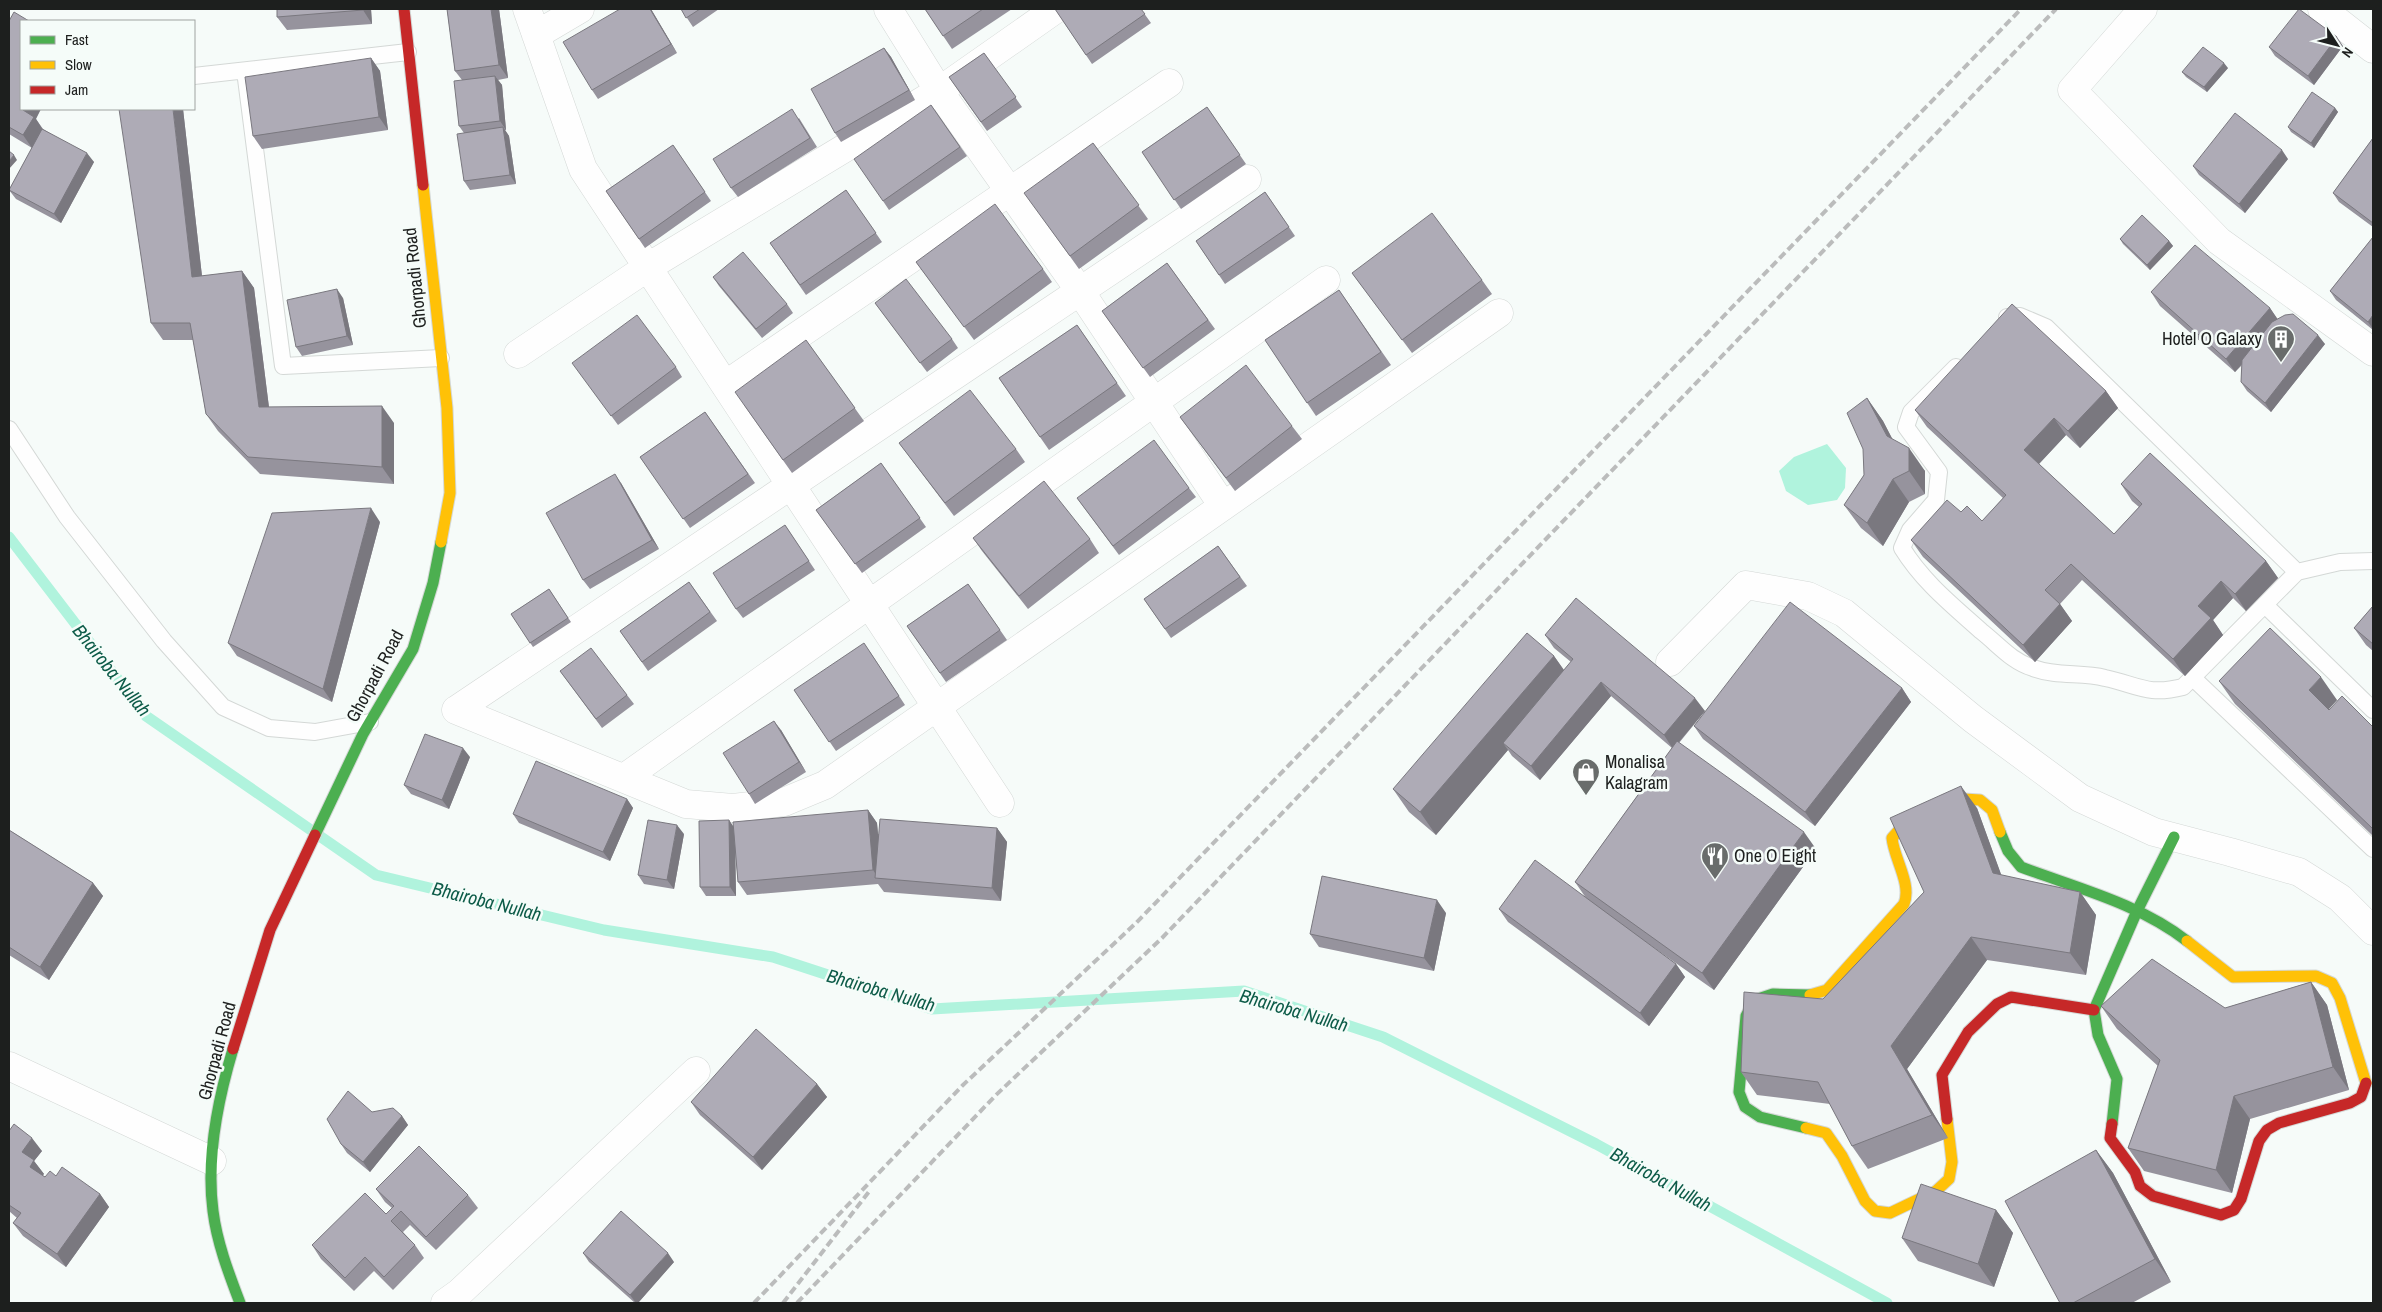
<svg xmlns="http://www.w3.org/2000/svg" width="2382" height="1312" font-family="'Archivo Narrow',sans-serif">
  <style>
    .water { fill: #b0f3dd }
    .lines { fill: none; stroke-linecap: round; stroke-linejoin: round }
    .stream { stroke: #b0f3dd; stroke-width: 11 }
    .lane-casing { stroke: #d4d8d6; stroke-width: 18 }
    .street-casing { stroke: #d4d8d6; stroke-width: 29 }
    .fast-casing { stroke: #d4d8d6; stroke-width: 13 }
    .slow-casing { stroke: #d4d8d6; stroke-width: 13 }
    .jam-casing { stroke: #d4d8d6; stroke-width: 13 }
    .lane { stroke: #fefefe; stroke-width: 16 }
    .street { stroke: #fefefe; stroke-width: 28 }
    .fast { stroke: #4caf50; stroke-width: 11 }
    .slow { stroke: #ffc107; stroke-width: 11 }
    .jam { stroke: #c62828; stroke-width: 11 }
    .rail { stroke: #bbbcbc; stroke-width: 4; stroke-dasharray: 8 4; stroke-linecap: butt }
    .wall { fill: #96939d }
    .shaded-wall { fill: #7a787f }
    .building { fill: #aeabb6; stroke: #7a787f }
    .labels { text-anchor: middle; stroke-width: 5; stroke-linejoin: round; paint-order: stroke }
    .street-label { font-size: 18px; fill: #1d1f1e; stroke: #f5fcf9 }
    .poi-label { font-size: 18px; fill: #1d1f1e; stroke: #f5fcf9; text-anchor: start }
    .water-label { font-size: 19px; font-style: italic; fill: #0d5b48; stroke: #f5fcf9 }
  </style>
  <rect width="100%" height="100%" fill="#f6fbf9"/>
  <path class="water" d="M1827,444L1846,468L1845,488L1837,500L1808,505L1786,491L1779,471L1794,457Z"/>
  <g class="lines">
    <path class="stream" d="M9,537L146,716L376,875L604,930L773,957L932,1009L1244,991L1383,1037L1596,1144L1887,1303"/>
    <g class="lane-casing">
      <path id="lane" d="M245,71L283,366L441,358
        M194,76L408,52
        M2007,317L2020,316L2046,327L2297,572
        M1956,367L1911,412L1906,427L1939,472L1936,500L1910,530L1902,548C1923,582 1952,605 1981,631C1999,645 2011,661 2033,668C2057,677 2081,672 2105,678C2138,685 2147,696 2183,687L2297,572L2340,562L2373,561
        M9,429L67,517L164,641L223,707L269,728L315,732L370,722
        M2265,605L2373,710
        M2193,678L2373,849"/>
    </g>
    <g class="street-casing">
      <path id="street" d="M527,9L583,169L1000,803
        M888,9L939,91L1080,291L1223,506
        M2143,9L2072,90L2219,241L2373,352
        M2322,9L2373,49
        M536,35L580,9
        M518,354L648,267L939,91L1056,9
        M725,385L1169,83
        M1670,662L1746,585L1808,596L1844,613L1973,719L2080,798L2154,832L2230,852L2299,872L2340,898L2373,931
        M456,710L686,804L733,808L784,802L825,785L1499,313
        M456,710L1247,179
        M624,778L1326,280
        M9,1066L212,1161
        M445,1303L459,1293L696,1071"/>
    </g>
    <g class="fast-casing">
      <path id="fast" d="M2000,832L2008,851L2021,867C2077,888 2140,904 2187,941
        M315,835L363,734L413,649L433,583L441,542
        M233,1049C218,1099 206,1158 213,1211C217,1243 229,1274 240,1303
        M2112,1124L2117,1079L2098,1035L2094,1010L2137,911L2174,837
        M1806,1128L1760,1117L1745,1107L1739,1092L1746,1016L1755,1000L1773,994L1810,995"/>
    </g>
    <g class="slow-casing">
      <path id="slow" d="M423,185L447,408L450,493L441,542
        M2187,941L2233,977L2316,976L2332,983L2340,998L2366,1083
        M1810,995L1827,990L1904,904C1912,884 1894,859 1892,838L1900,829L1964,799L1980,800L1992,810L2000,832
        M1806,1128L1826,1133L1842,1156L1865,1201L1875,1211L1890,1213L1936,1191L1949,1179L1952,1162L1947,1119"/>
    </g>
    <g class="jam-casing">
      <path id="jam" d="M404,9L423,185
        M233,1049L270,930L315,835
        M1947,1119L1942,1075L1968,1032L1997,1004L2011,997L2094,1010
        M2112,1124L2110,1138L2135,1172L2140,1186L2153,1196L2221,1215L2234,1210L2241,1199L2259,1141L2267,1130L2279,1123L2350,1103L2361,1097L2366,1083"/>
    </g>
    <use href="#lane" class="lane"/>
    <use href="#street" class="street"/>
    <use href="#fast" class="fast"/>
    <use href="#slow" class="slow"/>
    <use href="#jam" class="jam"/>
    <path class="rail" d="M754,1303L963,1085L1136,923L2021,9
      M783,1303L871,1189
      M797,1303L996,1095L1162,938L2056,9"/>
  </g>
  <path class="wall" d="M277,9H371L372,24L287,30L277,17Z
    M447,9H499L508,78L498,80L502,85L506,130H505L509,136L516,184L470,190L464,181V133L459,126L462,80L455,71Z
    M651,9L677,53L598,99L592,90Z
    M681,9H719L693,27Z
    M925,9H1012L952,49Z
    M1055,9H1141L1151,23L1092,64Z
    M9,21L36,119L43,129L94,162L61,223L16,199L9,190L32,148L9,134Z
    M2343,46L2314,85L2275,56L2269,47Z
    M884,48L891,57L915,100L841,142L835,133Z
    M984,53L1022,107L987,131L949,77Z
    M371,58L380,71L388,130L262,149L253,136Z
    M2228,68L2207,92L2186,77L2182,72Z
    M931,105L967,156L889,210L883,201Z
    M1207,107L1246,164L1181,209L1142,152Z
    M2335,108L2338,112L2314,148L2291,132L2288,127Z
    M183,109L202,276L242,271L254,288L269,407L394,423V484L260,474L218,431L206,414L193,340H163L151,323Z
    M799,118L817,147L738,197L731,188Z
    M2373,138V227L2339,202L2333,193Z
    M1093,143L1148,219L1079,269L1034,206Z
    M673,145L711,201L645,248L606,191Z
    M2288,159L2245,213L2199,175L2193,166Z
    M846,190L882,242L806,295L770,243Z
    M1265,192L1295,236L1225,284L1196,241Z
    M2373,237V330L2336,300L2330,291Z
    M2120,239L2169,241L2173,246L2150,270L2123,244Z
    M916,262L1043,269L1052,282L974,340Z
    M1167,263L1215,329L1150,377L1102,311Z
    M1352,273L1482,280L1492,294L1412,353Z
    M713,277L787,304L793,313L762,338L719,286Z
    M1339,290L1391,365L1316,416L1265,340Z
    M2151,292L2270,308L2277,319L2325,344L2271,412L2247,391L2241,382L2242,365L2235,372L2160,306Z
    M343,298L353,345L302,356L296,347Z
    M875,303L952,339L958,348L927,372Z
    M1077,325L1126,396L1049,450L999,378Z
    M806,340L864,421L792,473L744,405Z
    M676,367L682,377L618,425L579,372Z
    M2106,391L2118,408L2080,448L2066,435L2039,464L2114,534L2139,507L2132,501L2121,484L2266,561L2278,578L2246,611L2233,598L2213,620L2223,635L2185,676L2082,580L2060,604L2072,621L2035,662L1923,557L1911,540L1961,512L1982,521L2003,498L1927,427L1915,410Z
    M1867,398L1883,421L1892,439L1925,471V494L1909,502L1883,546L1861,528L1844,505L1864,475Z
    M705,412L755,483L690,528L640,457Z
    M1180,417L1292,426L1302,439L1235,491Z
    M899,443L1016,449L1025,462L954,516Z
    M881,463L926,527L862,573L816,510Z
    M621,483L659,549L590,589L583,580Z
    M1189,488L1196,497L1119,555L1077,498Z
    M380,522L332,702L237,656L228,643Z
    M785,525L815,570L743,618L736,609Z
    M973,538L1090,539L1099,553L1028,609L982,551Z
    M1218,546L1247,586L1171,638L1144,599Z
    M689,582L717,621L648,671L620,631Z
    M968,584L1007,640L946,682L907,626Z
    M549,589L571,622L533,647L511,614Z
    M2373,606V651L2366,645L2354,628Z
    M1545,635L1705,711L1679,743L1816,849L1714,990L1636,935L1676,964L1685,977L1649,1026L1508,922L1499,909L1586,898L1575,882L1672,748L1611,696L1540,780L1512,756L1508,750L1436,835L1409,812L1393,789L1554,656L1564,670L1571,662L1554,648Z
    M870,652L905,705L836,751L794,690Z
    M560,671L627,695L634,704L602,728Z
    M2219,681L2337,700L2329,709L2373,727V836L2235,704Z
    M1902,688L1911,702L1815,826L1703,739L1694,726Z
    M781,730L806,772L755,804L749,794Z
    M470,757L449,809L411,794L404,785Z
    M627,799L633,808L610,861L519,823L513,814Z
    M1977,808L2001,875L2080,892L2096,915L2086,975L1987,960L1907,1069L1948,1138L1868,1169L1852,1146L1830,1104L1757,1095L1741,1072L1823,999L1924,892Z
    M868,810L877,823L878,834L997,828L1007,842L1001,901L884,892L878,884L747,895L738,882L735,850L736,896H706L700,887L729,820L734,828Z
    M9,830L93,883L103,896L49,980L9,955Z
    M684,834L674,889L644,884L638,875Z
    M1446,913L1434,971L1319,947L1310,934Z
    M2311,982L2327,1005L2349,1090L2250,1119L2232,1193L2144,1171L2128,1148L2158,1066L2117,1029L2101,1006L2225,1008Z
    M817,1084L827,1097L762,1170L700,1115L691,1102Z
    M372,1112L402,1116L408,1125L370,1172L347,1153L341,1144Z
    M9,1131L42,1151L34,1161L44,1174L42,1175L45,1177L56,1176L100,1194L109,1207L66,1267L23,1236L13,1223L17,1218L9,1211Z
    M2096,1150L2113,1173L2171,1282L2132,1303H2060Z
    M376,1189L468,1195L478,1208L436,1250L410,1225L403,1232L415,1245L424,1258L393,1290L374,1271L354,1291L321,1259L312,1245L386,1214L392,1208L385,1202Z
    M1996,1210L2013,1233L1994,1287L1918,1261L1902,1238Z
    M583,1253L674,1262L638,1303H635L589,1262Z"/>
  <path class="shaded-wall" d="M363,9H371L372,24L363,10Z
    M491,9H499L508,78L499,65Z
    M650,9H651L677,53L671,44Z
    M2337,37L2343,46L2314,85L2308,76Z
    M884,48L891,57L915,100L909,90Z
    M371,58L380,71L388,130L379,117Z
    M2224,63L2228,68L2207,92L2204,87Z
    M495,76L502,85L506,130L500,121Z
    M2335,108L2338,112L2314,148L2311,143Z
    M24,109H41L36,119L43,130L32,148L23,135V110Z
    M173,109H183L204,294L192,277Z
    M503,127L509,136L516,184L510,175Z
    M2282,150L2288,159L2245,213L2239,204Z
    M87,153L94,162L61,223L54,214Z
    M14,155L17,160L9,169V161Z
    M2169,241L2173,246L2150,270L2147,265Z
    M242,271L254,288L271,424L259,407Z
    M337,289L343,298L353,345L347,336Z
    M2270,308L2279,321L2235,372L2226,359Z
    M2373,315V329L2368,322Z
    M2318,335L2325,344L2271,412L2265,403Z
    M2106,391L2118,408L2080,448L2068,431Z
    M1867,398L1883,421L1903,459L1887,436Z
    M382,406L394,423V484L382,467Z
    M2054,418L2066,435L2036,467L2024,450Z
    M1909,448L1925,471V494L1909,471Z
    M615,474L621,483L659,549L652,540Z
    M1893,479L1909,502L1883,546L1867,523Z
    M371,508L380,522L332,702L323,689Z
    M2266,561L2278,578L2246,611L2235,594Z
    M2221,581L2233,598L2213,620L2223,635L2185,676L2173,659L2198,606Z
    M2060,604L2072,621L2035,662L2023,645Z
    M1554,656L1570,679L1503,743L1508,750L1436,835L1420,812Z
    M2321,677L2337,700L2325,713L2309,690Z
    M1601,682L1611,696L1540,780L1531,766Z
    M1902,688L1911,702L1815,826L1805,812Z
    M1695,698L1705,711L1673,749L1664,735Z
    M774,721L781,730L806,772L799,762Z
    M463,748L470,757L449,809L442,800Z
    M1961,786L1977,808L2009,896L1993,873Z
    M627,799L633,808L610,861L603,852Z
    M868,810L877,823L882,879H879L873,870Z
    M729,820L735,829L736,896L730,887Z
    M677,825L684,834L674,889L667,880Z
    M997,828L1007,842L1001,901L992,888Z
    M1804,832L1816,849L1714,990L1702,973Z
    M93,883L103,896L49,980L40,967Z
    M2080,892L2096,915L2086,975L2070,953Z
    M1437,900L1446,913L1434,971L1424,958Z
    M1971,937L1987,960L1907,1069L1948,1138L1932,1115L1891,1046Z
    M1676,964L1685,977L1649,1026L1640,1013Z
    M2311,982L2327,1005L2349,1090L2333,1067Z
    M817,1084L827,1097L762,1170L753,1157Z
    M2234,1096L2250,1119L2232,1193L2216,1170Z
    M402,1116L408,1125L370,1172L363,1162Z
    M32,1138L42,1151L34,1161L44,1174L39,1180L30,1167L22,1152Z
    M2096,1150L2113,1173L2171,1282L2155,1259Z
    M100,1194L109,1207L66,1267L57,1254Z
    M1996,1210L2013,1233L1994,1287L1978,1264Z
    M668,1253L674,1262L638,1303H636L630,1295Z"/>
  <path class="building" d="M277,9H363V10L277,17Z
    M447,9H491L499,65L455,71Z
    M620,9H650L671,44L592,90L563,42Z
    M681,9H700L686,18Z
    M925,9H983L943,36Z
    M1055,9H1141L1145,14L1086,55Z
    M2299,9L2337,37L2308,76L2269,47Z
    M14,12L29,21H21V109H24L23,110L34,117L23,135L9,127V21Z
    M2203,47L2224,63L2204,87L2182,72Z
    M884,48L909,90L835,133L811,89Z
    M984,53L1016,97L981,122L949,77Z
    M371,58L379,117L253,136L245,77Z
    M495,76L500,121L459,126L454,81Z
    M2312,92L2335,108L2311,143L2288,127Z
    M931,105L960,147L883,201L854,159Z
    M1207,107L1240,155L1174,200L1142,152Z
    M119,109H173L192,277L242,271L259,407L382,406V467L248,457L206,414L190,323H151Z
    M792,109L810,138L731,188L713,159Z
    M2235,113L2282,150L2239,204L2193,166Z
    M503,127L510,175L464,181L457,134Z
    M42,129L87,153L54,214L9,190Z
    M2373,138V223L2333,193Z
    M1093,143L1139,205L1070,256L1024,193Z
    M673,145L705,192L639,239L606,191Z
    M9,151L14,155L9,161Z
    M846,190L876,233L800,285L770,243Z
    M1265,192L1289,227L1219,275L1196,241Z
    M995,204L1043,269L964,327L916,262Z
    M1432,213L1482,280L1402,340L1352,273Z
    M2142,215L2169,241L2147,265L2120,239Z
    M2373,237V315L2368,322L2330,291Z
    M2195,245L2270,308L2226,359L2151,292Z
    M743,252L787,304L756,329L713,277Z
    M1167,263L1208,320L1143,368L1102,311Z
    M906,279L952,339L920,363L875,303Z
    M337,289L347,336L296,347L287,300Z
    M1339,290L1381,352L1307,403L1265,340Z
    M2012,304L2106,391L2068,431L2054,418L2024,450L2114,534L2142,504L2121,484L2150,453L2266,561L2235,594L2221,581L2198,606L2211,618L2173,659L2071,564L2045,590L2060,604L2023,645L1911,540L1947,500L1961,512L1967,506L1982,521L2006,495L1915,410Z
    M2293,314L2318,335L2265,403L2241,382L2242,360L2272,322L2285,315Z
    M637,315L676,367L611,416L572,363Z
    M1077,325L1117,383L1040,437L999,378Z
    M806,340L855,408L783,460L735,392Z
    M1246,365L1292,426L1226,478L1180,417Z
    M970,390L1016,449L945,503L899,443Z
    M1867,398L1887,436L1909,448V471L1893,479L1867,523L1844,505L1864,475L1863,449L1847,413Z
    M705,412L748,474L683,519L640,457Z
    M1154,440L1189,488L1113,546L1077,498Z
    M881,463L920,518L855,564L816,510Z
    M615,474L652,540L583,580L546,513Z
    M1044,481L1090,539L1019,596L973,538Z
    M371,508L323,689L228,643L272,513Z
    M785,525L809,561L736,609L713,573Z
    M1218,546L1240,577L1165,629L1144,599Z
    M689,582L710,612L642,662L620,631Z
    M968,584L1000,630L940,673L907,626Z
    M549,589L568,618L530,643L511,614Z
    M1576,598L1695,698L1664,735L1601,682L1531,766L1503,743L1573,659L1545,635Z
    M1790,602L1902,688L1805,812L1694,726Z
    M2373,606V644L2354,628Z
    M2270,628L2321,677L2309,690L2329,710L2342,696L2373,727V829L2219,681Z
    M1527,633L1554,656L1420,812L1393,789Z
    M864,643L899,696L829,742L794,690Z
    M591,648L627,695L596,719L560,671Z
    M774,721L799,762L749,794L723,753Z
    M425,734L463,748L442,800L404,785Z
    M1677,741L1804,832L1702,973L1575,882Z
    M536,761L627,799L603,852L513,814Z
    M1961,786L1993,873L2080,892L2070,953L1971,937L1891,1046L1932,1115L1852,1146L1818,1082L1741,1072L1744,992L1823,999L1924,892L1890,818Z
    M868,810L873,870L738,882L733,822Z
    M880,819L997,828L992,888L875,878Z
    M648,820L677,825L667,880L638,875Z
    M729,820L730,887H700L699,821Z
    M9,830L93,883L40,967L9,947Z
    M1535,860L1676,964L1640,1013L1499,909Z
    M1322,876L1437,900L1424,958L1310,934Z
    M2152,959L2225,1008L2311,982L2333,1067L2234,1096L2216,1170L2128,1148L2160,1060L2101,1006Z
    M756,1029L817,1084L753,1157L691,1102Z
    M348,1091L372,1112L393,1108L402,1116L363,1162L341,1144L327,1119Z
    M14,1124L32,1138L22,1152L34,1160L30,1167L45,1177L50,1171L56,1176L62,1167L100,1194L57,1254L13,1223L21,1213L9,1205V1131Z
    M419,1146L468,1195L426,1237L401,1211L391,1221L415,1245L384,1277L365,1257L345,1278L312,1245L365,1193L386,1214L394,1206L376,1189Z
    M2096,1150L2155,1259L2073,1303H2060L2005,1201Z
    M1921,1184L1996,1210L1978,1264L1902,1238Z
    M621,1211L668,1253L630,1295L583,1253Z"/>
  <defs>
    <g id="building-pin" transform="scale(1.4375)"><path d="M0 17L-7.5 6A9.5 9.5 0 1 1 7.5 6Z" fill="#696c6b" stroke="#f5fcf9"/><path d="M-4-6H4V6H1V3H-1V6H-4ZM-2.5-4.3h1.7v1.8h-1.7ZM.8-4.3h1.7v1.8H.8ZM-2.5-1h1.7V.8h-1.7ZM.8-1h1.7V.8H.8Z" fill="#fff"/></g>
    <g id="shop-pin" transform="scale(1.4375)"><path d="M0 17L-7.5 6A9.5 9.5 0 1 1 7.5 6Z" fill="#696c6b" stroke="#f5fcf9"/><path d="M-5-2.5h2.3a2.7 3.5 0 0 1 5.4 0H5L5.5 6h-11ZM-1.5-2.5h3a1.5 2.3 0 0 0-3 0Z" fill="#fff"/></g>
    <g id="restaurant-pin" transform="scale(1.4375)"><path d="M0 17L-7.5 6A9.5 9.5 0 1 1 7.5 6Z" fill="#696c6b" stroke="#f5fcf9"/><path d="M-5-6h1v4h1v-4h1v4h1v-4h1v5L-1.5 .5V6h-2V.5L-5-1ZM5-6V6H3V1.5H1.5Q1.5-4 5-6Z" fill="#fff"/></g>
  </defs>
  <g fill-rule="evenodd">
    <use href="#building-pin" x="2281" y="339"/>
    <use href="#shop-pin" x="1586" y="772"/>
    <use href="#restaurant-pin" x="1715" y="856"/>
  </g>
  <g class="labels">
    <g class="street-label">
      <text transform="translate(415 278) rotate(-96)" y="6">Ghorpadi Road</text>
      <text transform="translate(375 676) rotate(-62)" y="6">Ghorpadi Road</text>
      <text transform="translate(217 1051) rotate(-75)" y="6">Ghorpadi Road</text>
    </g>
    <g class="poi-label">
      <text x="2262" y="345" text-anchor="end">Hotel O Galaxy</text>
      <text x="1605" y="768">Monalisa<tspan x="1605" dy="21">Kalagram</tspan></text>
      <text x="1734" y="862">One O Eight</text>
    </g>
    <g class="water-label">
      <text transform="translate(112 670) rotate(51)" y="7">Bhairoba Nullah</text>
      <text transform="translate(487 901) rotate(14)" y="7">Bhairoba Nullah</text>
      <text transform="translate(881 990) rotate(16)" y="7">Bhairoba Nullah</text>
      <text transform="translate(1294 1010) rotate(16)" y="7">Bhairoba Nullah</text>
      <text transform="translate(1661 1179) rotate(29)" y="7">Bhairoba Nullah</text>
    </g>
  </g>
  <rect width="2382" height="1312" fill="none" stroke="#1d1f1e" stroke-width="20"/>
  <rect x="20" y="20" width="175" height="90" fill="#f5fcf9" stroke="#9fa4a1"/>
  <rect x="30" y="36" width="25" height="8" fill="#4caf50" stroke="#9fa4a1"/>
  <text x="65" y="45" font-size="15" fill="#1d1f1e">Fast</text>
  <rect x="30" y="61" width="25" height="8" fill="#ffc107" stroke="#9fa4a1"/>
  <text x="65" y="70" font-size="15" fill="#1d1f1e">Slow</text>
  <rect x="30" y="86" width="25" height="8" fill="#c62828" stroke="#9fa4a1"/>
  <text x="65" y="95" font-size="15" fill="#1d1f1e">Jam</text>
  <g transform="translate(2337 45) rotate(126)" stroke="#f5fcf9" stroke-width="4" paint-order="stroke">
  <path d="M0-4L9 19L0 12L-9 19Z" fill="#1d1f1e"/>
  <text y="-8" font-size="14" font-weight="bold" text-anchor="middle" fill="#1d1f1e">N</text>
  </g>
</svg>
